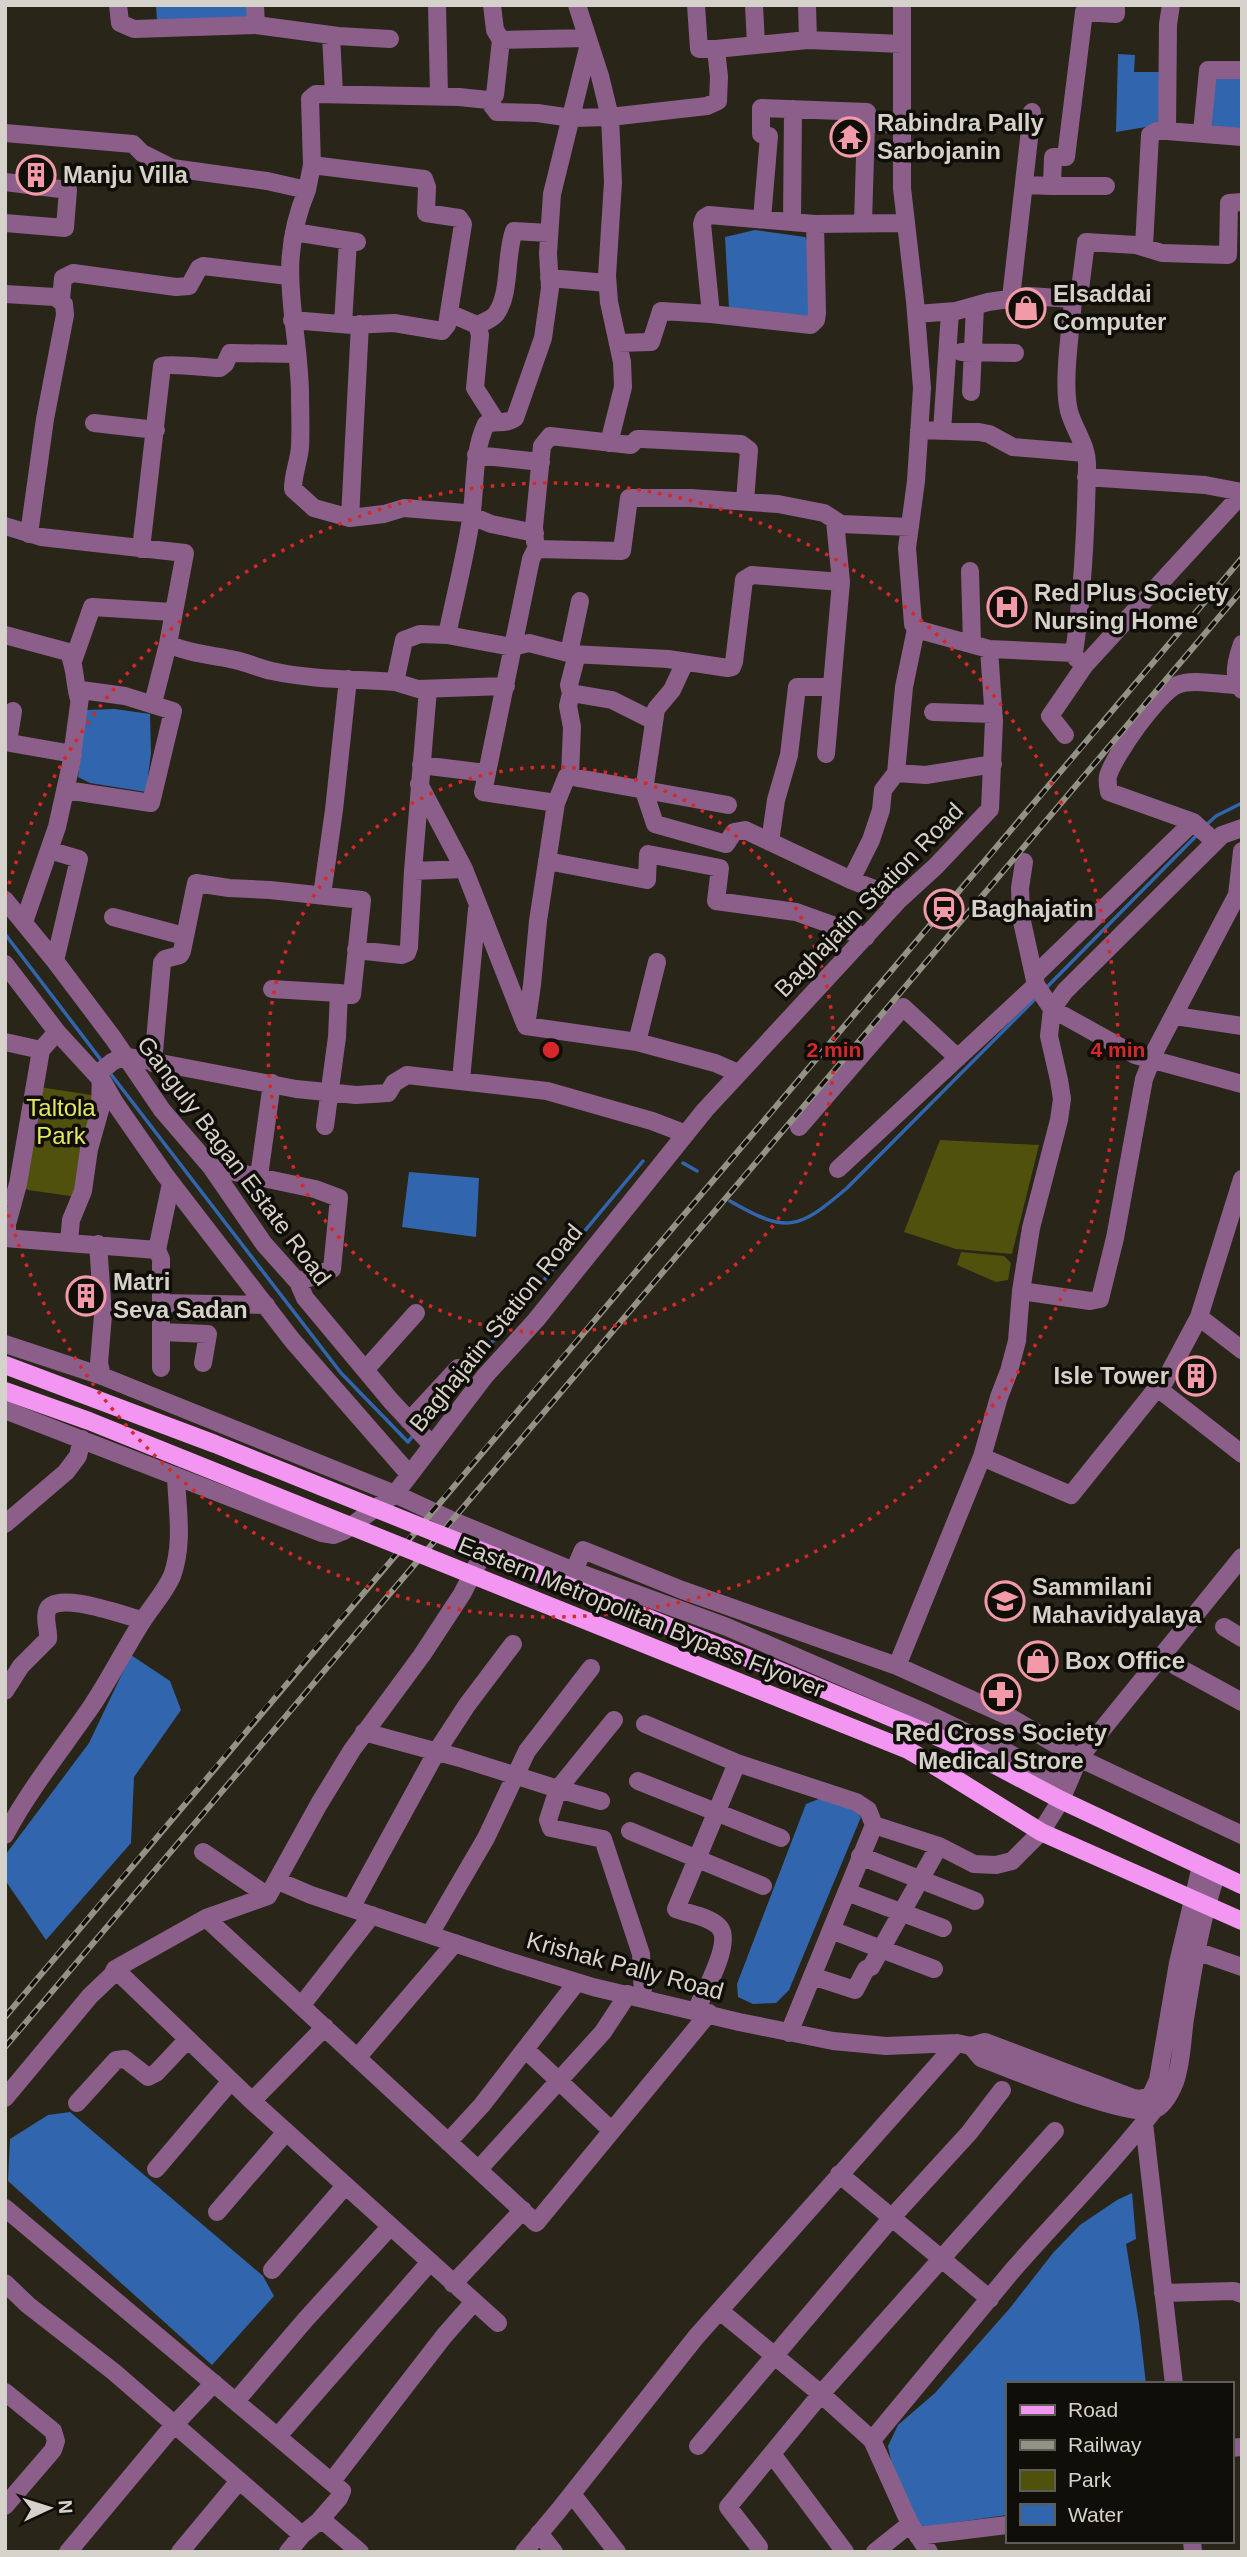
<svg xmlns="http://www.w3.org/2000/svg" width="1247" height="2557" font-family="Arial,sans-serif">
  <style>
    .green { fill: #50510c }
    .water { fill: #3166ae }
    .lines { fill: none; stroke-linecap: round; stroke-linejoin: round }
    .stream { stroke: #3166ae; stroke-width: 3.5 }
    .minor { stroke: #8b5f8a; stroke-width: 18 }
    .major { stroke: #f396f2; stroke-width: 18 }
    .rail-casing { stroke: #949187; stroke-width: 6 }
    .rail { stroke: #100e09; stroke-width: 3.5; stroke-dasharray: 10; stroke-linecap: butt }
    .major-bridge { stroke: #f396f2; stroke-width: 18 }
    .ring { fill: none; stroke: #d62828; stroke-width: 3.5; stroke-dasharray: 3.5 7 }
    .labels { text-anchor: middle; stroke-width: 7; stroke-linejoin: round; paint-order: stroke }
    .poi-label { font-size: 24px; font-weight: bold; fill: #d4d2ca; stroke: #100e09; text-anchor: start }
    .street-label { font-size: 24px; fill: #d4d2ca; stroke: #100e09 }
    .park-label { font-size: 24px; fill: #e4e85f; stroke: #100e09 }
    .centre { fill: #d62828; stroke: #100e09; stroke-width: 3.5 }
    .ring-label { font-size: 21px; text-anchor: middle; font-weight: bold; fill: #d62828; stroke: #100e09; stroke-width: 7; stroke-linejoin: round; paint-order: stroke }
  </style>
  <rect width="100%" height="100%" fill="#292519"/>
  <path class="green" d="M39,1087L92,1095L96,1098L77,1197L28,1190L20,1185Z
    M940,1140L1039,1145L1012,1254L956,1249L904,1232Z
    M961,1252L1004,1256L1011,1263L1008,1280L996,1282L957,1265Z"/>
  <path class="water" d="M156,5H253L244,24L157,21Z
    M1118,54L1135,55L1134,72H1161L1158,125L1116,132Z
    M1210,73L1242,77V130L1205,126Z
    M755,230L805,237L815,255L816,317L729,308L725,237Z
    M115,709L150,714L151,753L146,792L90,783L78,777L86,710Z
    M409,1172L479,1178L476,1237L402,1227Z
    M131,1655L170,1681L181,1710L134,1777L131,1843L46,1940L5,1880L6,1854L89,1743Z
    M824,1797L853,1808L861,1817L789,1990L776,2003L753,2004L738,1997L737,1984L806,1804Z
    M70,2112L263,2276L274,2296L212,2365L8,2181L10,2139L48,2115Z
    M1132,2193L1136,2239L1126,2244L1139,2323L1146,2384H1007V2515L924,2527L917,2522L892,2466L888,2446L898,2425L935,2393L1010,2308L1053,2253L1080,2225L1117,2200Z"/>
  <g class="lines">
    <path class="stream" d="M1205,826L1216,816L1242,803
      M5,934L104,1064
      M1046,988L1198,834
      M110,1073L341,1373L408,1442L415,1433
      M683,1163L697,1171
      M730,1201C787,1234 798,1230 847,1188L1038,996
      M423,1425L643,1161"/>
    <path class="minor" d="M118,5L120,23L134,29L256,25
      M255,5L256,25L338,36L390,39
      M437,5L439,96
      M492,5L495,30L501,40
      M577,5L600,76L610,117L613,182L607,276L609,302L622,362L623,387L609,443
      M696,5L699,49H716
      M754,5L756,45
      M807,5L808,40L902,44
      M331,35L334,94
      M488,100L495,95L501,40L587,38
      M855,123H866L863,223
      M1167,131L1242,137
      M1202,132L1208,70H1242
      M5,133L133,144L142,153L172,168L267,181L307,190L312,165L310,99L316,94L459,97L488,100L497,112L537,113L572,118L610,117L707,106L718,101L719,77L716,49L808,40
      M5,182L68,190L65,228L5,223
      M1024,185L1052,186L1053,157H1066L1084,12L1116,14V5
      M1052,186H1106
      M307,190C275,266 298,316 300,392C300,410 301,429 300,447C299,461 293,474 293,489L314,508L350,518L384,514L404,508L465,513L491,524L535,533
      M762,219L769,136L761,134V108L867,112L866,123L902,125
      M792,222L793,109
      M815,224L817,313L816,320L811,325L711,314L702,224L704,218L709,215L815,224L906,223
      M294,232L357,242
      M1144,246L1150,135L1157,131H1167L1168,24L1171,5
      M549,278L607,283
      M5,294L55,297L64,304L65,315L45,419L29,534
      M1011,298L1032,112
      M61,299L63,278L73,273L176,287L189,286L199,268L203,266L288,276
      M449,313L477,325L480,335L475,388L496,421
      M916,314L956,311L988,302L1029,296L1073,299L1079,297L1086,242L1136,245L1162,253L1228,255L1229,203L1242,202
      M292,320L352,325L394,323L442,331L447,325L463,224L459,218L426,213L427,187L424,179L312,165
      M343,324L348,241
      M477,325C484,322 491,320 496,314C511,294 505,255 514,231L549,233
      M618,343L651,342L661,311L711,314
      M961,352L1015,353
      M971,392L975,306
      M94,423L156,430
      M919,430L979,432L989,434L1013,447L1085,453
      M942,431L950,312
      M476,455L541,462
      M1086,477L1205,485L1242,492
      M350,518L360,324
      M5,526L41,537L185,553L168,644L153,703
      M535,542L534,527L542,446L550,436L631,445L637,439H642L741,444L749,450L745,501
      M141,549L162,366C171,363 208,368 220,368L225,364L230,353L296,354
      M970,571L972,644
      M5,635L68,652C76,666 74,683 79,699
      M447,635C455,596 465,558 471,519C476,487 472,454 486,424C495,421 508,424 515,418L543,338L550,288L548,253L552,194L589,44
      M168,644C192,654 206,654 230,659C244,661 258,668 272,671C312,680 354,679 395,682L404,640L420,634L447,635L512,647L529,643L572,654L668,659L728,668L732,667L734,662L744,580L752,575L841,582
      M1242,644C1237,658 1231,678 1242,690
      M989,649L1074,653C1083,592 1086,528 1087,466C1088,446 1074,430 1069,411C1062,382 1071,330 1073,299
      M569,653L580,601
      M1074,653L1076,658L1085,665L1242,494
      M577,654L569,685L571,693L612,700L654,721
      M73,661L92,607L172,612
      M685,662L672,690L656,709L644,791L655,824L726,844L734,832L745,830L851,880L900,899
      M395,682L418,689L506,686
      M13,711L9,736L10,743L73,754
      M933,712L993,714
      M1065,735L1050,716L1085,665
      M826,754L841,582L835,521
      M421,765L486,773
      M896,773L926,775L993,764
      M570,776L572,727L568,706L571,693
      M419,784L464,869L525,1024
      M556,803L567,776L728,805
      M1242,828L1222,835L1065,991L1052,1009L1135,1055L1242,1084
      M770,842L776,800L789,755L797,687H832
      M1215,842L1193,822L1109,792C1108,786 1107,781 1108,776C1114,756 1158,693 1177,685C1193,678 1220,685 1237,685
      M49,850L79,859L55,961
      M547,861L647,880L648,854L720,868L716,901L796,912L866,937
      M413,871L464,869
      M851,880L871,840L881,810L883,790L896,773L904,687L916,629
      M322,895L334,810L348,679
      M5,900L55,961L113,1038L162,1110L211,1167L264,1244L298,1282L305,1298L391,1401L432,1445
      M113,917L184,936
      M24,922L57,827L71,764L81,690L125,696L173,711L151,803L66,790
      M356,950L402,955L407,953L409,947L413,871L428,689
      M5,964L57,1032
      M1034,976L1193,822
      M272,989L339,993
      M1175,1016L1242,1026
      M5,1042L41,1050
      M637,1042L657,962
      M153,1063L162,963L165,959L180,955L182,951L196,883L229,888L270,890L362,900L352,995L339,993L337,1037L325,1126
      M738,1073L715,1063L637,1042L526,1026L532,985L538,921L556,803L483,792L531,559L536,549L622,551L629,498H691L778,504L824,513L841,524L910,527
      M461,1080L477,909
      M799,1127L903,1007L958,1058
      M211,1167L315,1189L339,1198L332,1269L298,1282
      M838,1169L1036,985
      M259,1176L272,1083
      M7,1237V1224L18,1184L41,1050L57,1032L103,1082L115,1103L165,1175L292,1340L409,1474
      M5,1238L157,1250L161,1259V1368
      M69,1242L71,1220L83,1191L89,1149L100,1110L101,1071L112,1062L124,1056L296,1089L356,1095L388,1093L394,1083L407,1075L547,1091L652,1121L686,1134
      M98,1244L103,1315L99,1363L102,1376
      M157,1250L171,1183
      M1021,1291L1090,1301L1100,1299L1115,1238L1144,1079L1156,1049L1237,895L1242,851
      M161,1303L266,1305
      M1199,1317L1242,1350
      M161,1332L208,1334L203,1363
      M5,1344L102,1376L395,1494L451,1520L574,1571L727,1627L926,1713L1001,1749L1067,1785
      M365,1370L416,1313
      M1160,1390L1242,1454
      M5,1410L322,1533L334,1535L344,1531L395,1494L485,1376L536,1320L705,1110L900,899L936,866L990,809L994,721L989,649L916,629L913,624L907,548L916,481L922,388L915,301L902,188V5
      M409,1421L458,1368
      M982,1457L1071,1495L1153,1393L1160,1390L1199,1317L1242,1179
      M5,1524L66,1472L78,1456L82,1439
      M574,1571L583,1550L682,1590L897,1666L1008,1716L1079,1758L1242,1835
      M1224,1627L1242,1638
      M897,1666L982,1457L999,1397L1009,1371L1017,1341L1021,1291L1031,1228L1059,1120L1062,1099L1059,1080L1049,1036L1052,1009L1036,985L1021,917L1020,888L1024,862
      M1176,1666L1242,1702
      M5,1691L21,1666L48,1639C49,1630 44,1620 47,1611C54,1589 125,1616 142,1620
      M645,1724L737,1763L856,1802L868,1810L874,1825
      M364,1732L460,1758L558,1789L614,1720
      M638,1781L781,1838
      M601,1801L558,1789L548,1820L551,1828L603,1839L641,1954L643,1997
      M630,1831L763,1886
      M5,1835C29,1790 62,1749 91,1707C109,1680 123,1652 140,1625C150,1608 164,1594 172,1576C184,1543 177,1509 176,1476
      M203,1852L268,1896
      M860,1856L975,1901
      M278,1881L311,1895L502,1959L593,1987L739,2022L833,2041L886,2046L957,2043L971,2046L985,2042L1133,2098L1141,2099L1151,2095L1158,2080L1178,1963L1201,1866
      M847,1892L943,1928
      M351,1908L437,1751L467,1705L513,1644
      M206,1918L536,2223L709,2013
      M831,1930L934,1969
      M430,1934L486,1838L527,1751L591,1668
      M1196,1951L1242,1967
      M115,1969L252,2101L498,2323
      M812,1976L855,1990L866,1969L871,1967L939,1846
      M301,2006L372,1915
      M696,2010C704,1993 732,1944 720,1928C712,1917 689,1914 676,1909L737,1763
      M789,2033L874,1825L939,1846L974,1864L996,1865L1012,1861L1041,1832L1061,1800L1079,1758L1242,1557
      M971,2046L981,2058C1011,2069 1127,2118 1153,2110C1164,2107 1171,2092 1175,2082C1182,2062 1182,2039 1185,2019C1193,1969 1200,1921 1217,1873
      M525,2049L612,2131
      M357,2058L455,1943
      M5,2098L90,1996L112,1975L115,1969L206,1918L268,1896L319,1804L352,1750L422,1655L462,1594L490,1540
      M252,2101L325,2027
      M77,2103L116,2060L125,2059L148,2077L156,2073L188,2039
      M1144,2123L1174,2384
      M448,2142L482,2105L577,1982
      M156,2169L231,2081
      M479,2169L603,2032L628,1994
      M839,2174L990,2299
      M5,2208L342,2491L339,2498L319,2521
      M217,2212L286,2132
      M272,2270L345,2186
      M5,2283L28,2305L114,2372L302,2535
      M453,2284L523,2210
      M1163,2293L1234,2291L1242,2294
      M720,2311L821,2394L872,2440
      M5,2392L53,2431L56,2441L53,2450L5,2506
      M236,2401L306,2319L390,2227
      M278,2436L430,2262
      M698,2446L894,2215L969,2133L1002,2090
      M1231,2448L1242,2447
      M772,2454L845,2552
      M332,2481L444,2336L473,2303
      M572,2494L617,2552
      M539,2533L554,2552
      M918,2536L1007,2525
      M1192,2541L1193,2552
      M759,2547L728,2507L821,2394L1055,2131
      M68,2552L173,2426L214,2383
      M180,2552L239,2481
      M288,2552L302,2535L319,2521L327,2524L360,2552
      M524,2552L559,2510L696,2337L957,2043
      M875,2552L910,2524
      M929,2552L910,2524L872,2440C919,2384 965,2327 1012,2271C1059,2217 1110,2167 1154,2110L1151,2095"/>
    <path class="major" d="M959,1746L1061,1800L1242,1885
      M927,1761L1041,1832L1242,1921"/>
    <g class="rail-casing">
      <path id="rail" d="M5,2017C415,1528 830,1045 1242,558
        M5,2047L1242,590"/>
    </g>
    <use href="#rail" class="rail"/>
    <path class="major-bridge" d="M5,1365L215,1444L775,1669L959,1746
      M5,1391L89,1421L908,1750L927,1761"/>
  </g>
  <g class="ring">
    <circle cx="551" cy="1050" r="283"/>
    <path d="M6 894A567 567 0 1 1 6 1206"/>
  </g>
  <defs>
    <g id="temple-ring" transform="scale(2.0125)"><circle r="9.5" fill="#100e09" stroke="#f39aa8" stroke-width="1.5"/><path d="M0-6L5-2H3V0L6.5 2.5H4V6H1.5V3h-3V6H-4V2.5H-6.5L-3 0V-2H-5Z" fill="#f39aa8"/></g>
    <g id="building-ring" transform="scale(2.0125)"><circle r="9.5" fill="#100e09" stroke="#f39aa8" stroke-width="1.5"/><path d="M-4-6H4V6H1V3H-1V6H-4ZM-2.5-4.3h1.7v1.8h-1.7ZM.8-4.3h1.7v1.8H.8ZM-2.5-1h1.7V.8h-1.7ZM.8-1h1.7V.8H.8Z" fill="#f39aa8"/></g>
    <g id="shop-ring" transform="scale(2.0125)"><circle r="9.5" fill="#100e09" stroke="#f39aa8" stroke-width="1.5"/><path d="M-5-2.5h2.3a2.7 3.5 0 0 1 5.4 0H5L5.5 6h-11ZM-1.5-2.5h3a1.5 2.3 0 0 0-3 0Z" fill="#f39aa8"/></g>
    <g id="hospital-ring" transform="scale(2.0125)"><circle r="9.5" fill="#100e09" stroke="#f39aa8" stroke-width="1.5"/><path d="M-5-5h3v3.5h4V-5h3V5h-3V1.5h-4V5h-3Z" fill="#f39aa8"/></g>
    <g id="station-ring" transform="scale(2.0125)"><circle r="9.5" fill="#100e09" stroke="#f39aa8" stroke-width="1.5"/><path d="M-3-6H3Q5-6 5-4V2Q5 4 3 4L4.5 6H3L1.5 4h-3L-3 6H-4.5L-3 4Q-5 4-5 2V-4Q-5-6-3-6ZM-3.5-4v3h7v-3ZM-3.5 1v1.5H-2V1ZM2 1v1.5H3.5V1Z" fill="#f39aa8"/></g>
    <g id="university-ring" transform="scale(2.0125)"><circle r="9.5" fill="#100e09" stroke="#f39aa8" stroke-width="1.5"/><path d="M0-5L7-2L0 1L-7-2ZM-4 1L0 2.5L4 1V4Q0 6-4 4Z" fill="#f39aa8"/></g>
    <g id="pharmacy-ring" transform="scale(2.0125)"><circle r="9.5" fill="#100e09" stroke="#f39aa8" stroke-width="1.5"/><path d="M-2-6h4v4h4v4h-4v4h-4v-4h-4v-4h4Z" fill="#f39aa8"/></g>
  </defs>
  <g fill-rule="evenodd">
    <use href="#temple-ring" x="850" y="137"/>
    <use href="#building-ring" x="36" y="175"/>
    <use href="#shop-ring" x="1026" y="308"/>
    <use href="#hospital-ring" x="1007" y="607"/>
    <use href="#station-ring" x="944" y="909"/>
    <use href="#building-ring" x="86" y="1296"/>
    <use href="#building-ring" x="1196" y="1376"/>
    <use href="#university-ring" x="1005" y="1601"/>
    <use href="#shop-ring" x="1038" y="1661"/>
    <use href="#pharmacy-ring" x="1001" y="1694"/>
  </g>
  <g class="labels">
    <g class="poi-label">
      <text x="877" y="131">Rabindra Pally<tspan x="877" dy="28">Sarbojanin</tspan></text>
      <text x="63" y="183">Manju Villa</text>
      <text x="1053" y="302">Elsaddai<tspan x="1053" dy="28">Computer</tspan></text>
      <text x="1034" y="601">Red Plus Society<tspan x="1034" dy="28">Nursing Home</tspan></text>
      <text x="971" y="917">Baghajatin</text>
      <text x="113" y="1290">Matri<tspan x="113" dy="28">Seva Sadan</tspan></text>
      <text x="1169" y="1384" text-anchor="end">Isle Tower</text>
      <text x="1032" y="1595">Sammilani<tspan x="1032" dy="28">Mahavidyalaya</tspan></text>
      <text x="1065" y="1669">Box Office</text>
      <text x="1001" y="1741" text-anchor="middle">Red Cross Society<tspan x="1001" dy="28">Medical Strore</tspan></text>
    </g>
    <g class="street-label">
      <text transform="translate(869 900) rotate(-46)" y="8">Baghajatin Station Road</text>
      <text transform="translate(234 1161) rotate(53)" y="8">Ganguly Bagan Estate Road</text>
      <text transform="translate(496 1328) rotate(-51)" y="8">Baghajatin Station Road</text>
      <text transform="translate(641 1617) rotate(22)" y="8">Eastern Metropolitan Bypass Flyover</text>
      <text transform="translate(625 1966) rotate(15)" y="8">Krishak Pally Road</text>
    </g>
    <g class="park-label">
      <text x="61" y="1116">Taltola<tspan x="61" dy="28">Park</tspan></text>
    </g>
  </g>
  <circle cx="551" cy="1050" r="10" class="centre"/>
  <g class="ring-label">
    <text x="834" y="1057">2 min</text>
    <text x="1118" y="1057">4 min</text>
  </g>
  <rect width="1247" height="2557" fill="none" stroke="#d4d2ca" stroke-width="14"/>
  <rect x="1006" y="2382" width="228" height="161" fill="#100e09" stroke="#5e5c56" stroke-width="2"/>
  <rect x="1020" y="2405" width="35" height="10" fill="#f396f2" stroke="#5e5c56" stroke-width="2"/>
  <text x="1068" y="2417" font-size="21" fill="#d4d2ca">Road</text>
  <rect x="1020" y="2440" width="35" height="10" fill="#949187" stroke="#5e5c56" stroke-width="2"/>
  <text x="1068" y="2452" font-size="21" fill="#d4d2ca">Railway</text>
  <rect x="1020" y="2470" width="35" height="21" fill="#50510c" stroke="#5e5c56" stroke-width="2"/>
  <text x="1068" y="2487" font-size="21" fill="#d4d2ca">Park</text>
  <rect x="1020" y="2504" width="35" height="21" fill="#3166ae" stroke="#5e5c56" stroke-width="2"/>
  <text x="1068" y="2522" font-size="21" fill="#d4d2ca">Water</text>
  <g transform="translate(49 2508) rotate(86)" stroke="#100e09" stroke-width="5" paint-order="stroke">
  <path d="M0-5L12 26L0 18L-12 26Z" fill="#d4d2ca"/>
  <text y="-10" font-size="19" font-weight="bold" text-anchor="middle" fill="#d4d2ca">N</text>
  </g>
</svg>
